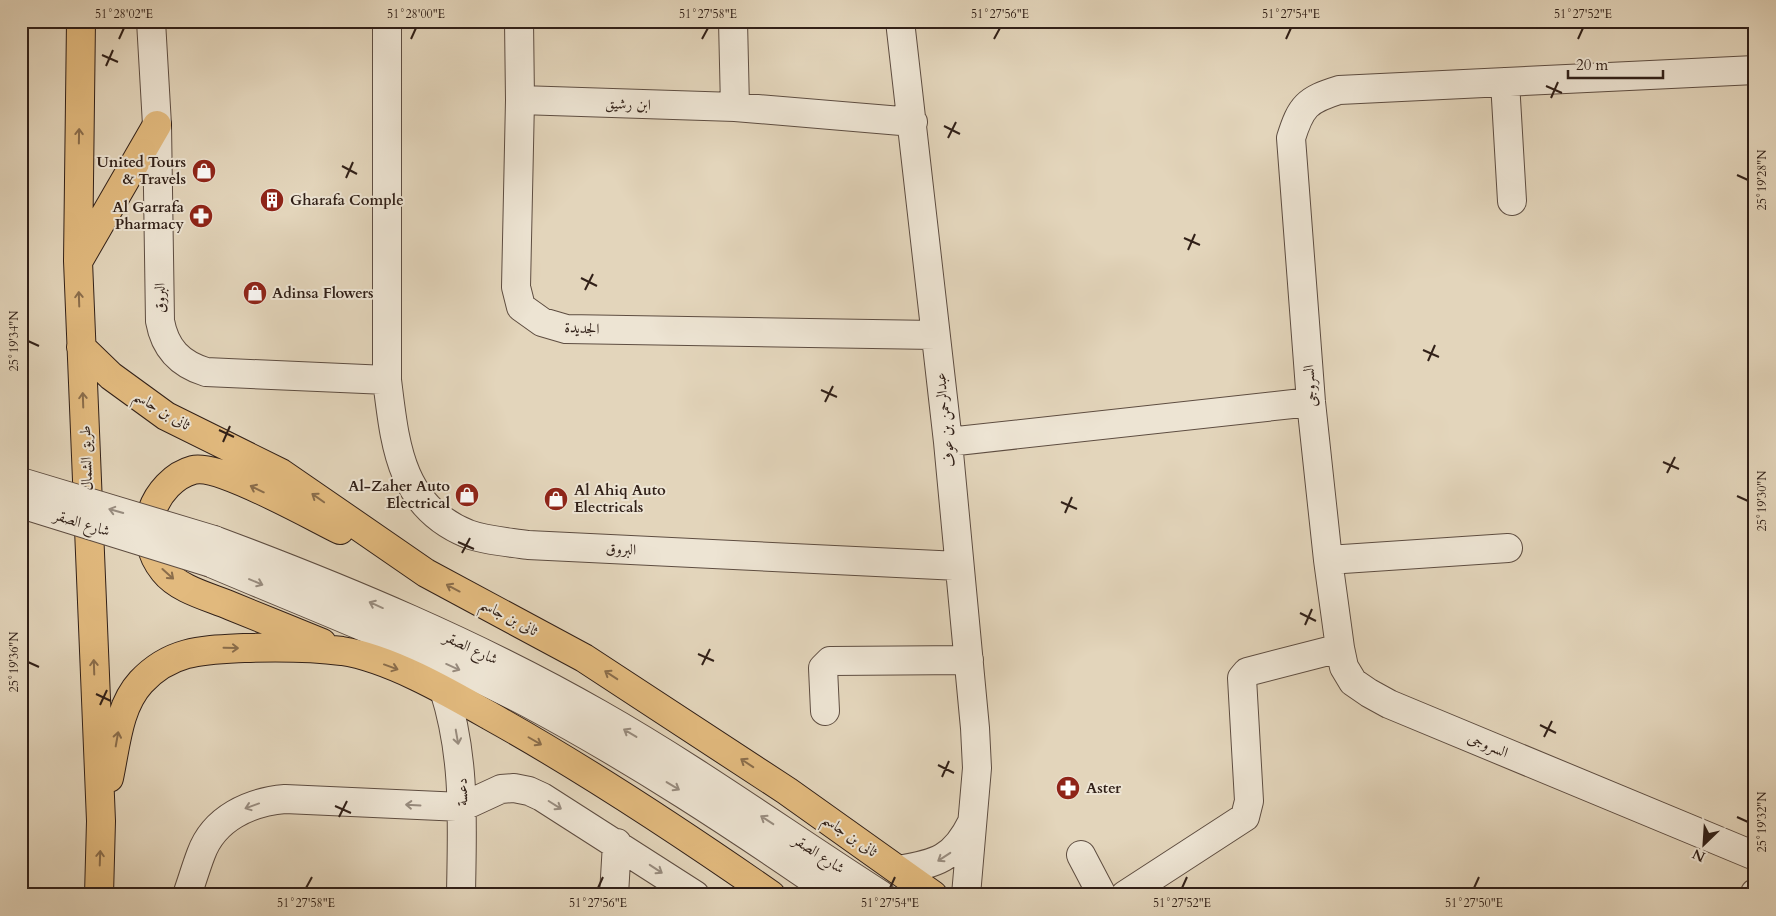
<svg xmlns="http://www.w3.org/2000/svg" width="1776" height="916" font-family="Cardo,Amiri,serif">
  <style>
    .lines { fill: none; stroke-linecap: round; stroke-linejoin: round }
    .minor-casing { stroke: #5e4d41; stroke-width: 30 }
    .major-casing { stroke: #312018; stroke-width: 30 }
    .minor { stroke: #ede4d3; stroke-width: 28 }
    .major { stroke: #e2ba7e; stroke-width: 28 }
    .minor-bridge-casing { stroke: #5e4d41; stroke-width: 30; stroke-linecap: butt }
    .minor-bridge { stroke: #ede4d3; stroke-width: 28 }
    .oneway { stroke: #8a6d4b }
    .oneway2 { stroke: #988c7f }
    .ticks { fill: none; stroke: #312018; stroke-width: 2 }
    .labels { text-anchor: middle; stroke-width: 4; stroke-linejoin: round; paint-order: stroke }
    .street-label { font-size: 15px; fill: #312018; stroke: #ede4d3 }
    .poi-label { font-size: 15px; font-weight: bold; fill: #312018; stroke: #ede4d3; text-anchor: start }
    .neatline { fill: none; stroke: #312018; stroke-width: 2 }
    .ticks-label { font-size: 12px; text-anchor: middle; fill: #312018 }
  </style>
  <rect width="100%" height="100%" fill="#e3d5bb"/>
  <filter id="stains"><feTurbulence type="fractalNoise" baseFrequency=".004" numOctaves="4"/><feColorMatrix values="0 0 0 0 .2 0 0 0 0 .09 0 0 0 0 .02 0 0 0 .5 -.17"/></filter>
  <radialGradient id="worn" r=".72"><stop offset=".6" stop-color="#630" stop-opacity="0"/><stop offset="1" stop-color="#630" stop-opacity=".3"/></radialGradient>
  <g class="lines">
    <g class="minor-casing">
      <path id="minor" d="M151,21L157,125L160,321C165,349 180,364 206,372L387,380
        M387,21V380C395,443 399,506 468,534C487,541 509,542 528,545L959,566
        M519,21L520,100L516,287L521,307L542,322L566,329L935,335
        M733,21L735,107
        M900,21L948,442L975,728L977,768L966,895
        M1755,70L1339,90C1307,100 1301,106 1291,138L1311,402L1328,560L1340,648L1344,667L1353,682L1369,693L1389,704L1755,856
        M1505,82L1512,201
        M520,100L735,107L913,122
        M948,442L1311,402
        M214,540C345,589 477,644 599,714C696,769 787,835 881,895
        M1328,560L1508,548
        M211,563C317,608 426,650 528,703C635,760 735,826 835,895
        M444,690C466,759 462,824 461,895
        M825,711L823,668L830,661L969,660
        M1081,855L1102,895
        M899,870C937,863 954,859 972,822
        M187,895C192,881 196,867 201,854C214,818 250,802 285,799L462,807L501,789L514,788L529,791L542,797L695,895
        M614,895L617,843
        M1125,895L1245,817L1249,801L1242,678L1247,672L1340,648
        M1754,895L1755,893"/>
    </g>
    <g class="major-casing">
      <path id="major" d="M81,21L78,261L101,821L99,895
        M79,260L157,125
        M81,347L111,376L166,416L281,473L426,573L584,658L787,791L933,895
        M322,643C292,631 261,618 231,606C210,597 179,590 164,571C150,554 146,532 152,511C158,493 174,475 193,470C219,463 313,517 340,530
        M109,778C116,746 118,707 141,682C171,650 203,650 244,648C276,647 310,647 342,651C389,658 448,692 490,716C587,770 679,831 771,895"/>
    </g>
    <use href="#minor" class="minor"/>
    <use href="#major" class="major"/>
    <g class="minor-bridge-casing">
      <path id="minor-bridge" d="M21,482L214,540
        M21,504L211,563"/>
    </g>
    <use href="#minor-bridge" class="minor-bridge"/>
  </g>
  <defs><path id="oneway-shaft" d="M-6 0H5M1.5-3L5.5 0L1.5 3" fill="none" stroke-width="1.6" stroke-linecap="round" stroke-linejoin="round" transform="scale(1.25)"/></defs>
  <g class="oneway">
    <use href="#oneway-shaft" transform="translate(79 136) rotate(-89)"/>
    <use href="#oneway-shaft" transform="translate(79 299) rotate(-92)"/>
    <use href="#oneway-shaft" transform="translate(83 400) rotate(-92)"/>
    <use href="#oneway-shaft" transform="translate(257 489) rotate(-154)"/>
    <use href="#oneway-shaft" transform="translate(318 498) rotate(-145)"/>
    <use href="#oneway-shaft" transform="translate(168 574) rotate(42)"/>
    <use href="#oneway-shaft" transform="translate(453 588) rotate(-152)"/>
    <use href="#oneway-shaft" transform="translate(231 648) rotate(1)"/>
    <use href="#oneway-shaft" transform="translate(94 667) rotate(-92)"/>
    <use href="#oneway-shaft" transform="translate(391 667) rotate(20)"/>
    <use href="#oneway-shaft" transform="translate(611 675) rotate(-147)"/>
    <use href="#oneway-shaft" transform="translate(117 739) rotate(-80)"/>
    <use href="#oneway-shaft" transform="translate(535 741) rotate(30)"/>
    <use href="#oneway-shaft" transform="translate(747 763) rotate(-146)"/>
    <use href="#oneway-shaft" transform="translate(100 858) rotate(-88)"/>
  </g>
  <g class="oneway2">
    <use href="#oneway-shaft" transform="translate(116 511) rotate(-164)"/>
    <use href="#oneway-shaft" transform="translate(256 582) rotate(23)"/>
    <use href="#oneway-shaft" transform="translate(376 605) rotate(-156)"/>
    <use href="#oneway-shaft" transform="translate(453 667) rotate(24)"/>
    <use href="#oneway-shaft" transform="translate(630 733) rotate(-149)"/>
    <use href="#oneway-shaft" transform="translate(457 737) rotate(80)"/>
    <use href="#oneway-shaft" transform="translate(673 786) rotate(31)"/>
    <use href="#oneway-shaft" transform="translate(413 805) rotate(-177)"/>
    <use href="#oneway-shaft" transform="translate(555 805) rotate(32)"/>
    <use href="#oneway-shaft" transform="translate(252 806) rotate(160)"/>
    <use href="#oneway-shaft" transform="translate(767 820) rotate(-147)"/>
    <use href="#oneway-shaft" transform="translate(944 857) rotate(147)"/>
    <use href="#oneway-shaft" transform="translate(656 869) rotate(33)"/>
  </g>
  <path class="ticks" d="M119,39L124,28M411,39L416,28M702,39L708,28M994,39L1000,28M1286,39L1291,28M1578,39L1583,28M102,55L118,62M106,66L113,50M1546,86L1562,93M1551,98L1558,82M944,126L960,134M948,138L956,122M342,166L357,174M1737,175L1748,180M346,178L353,162M1184,238L1200,245M1188,250L1195,234M581,278L597,286M585,290L593,274M28,341L39,346M1423,350L1439,357M1428,361L1435,345M821,390L837,397M825,402L833,386M219,430L234,437M223,442L230,426M1663,462L1679,469M1667,473L1675,457M1737,496L1748,501M1061,502L1077,509M1065,513L1072,497M458,542L474,549M462,553L470,538M1300,613L1316,621M1305,625L1312,609M698,654L714,661M28,662L39,667M702,665L710,649M96,694L111,701M100,705L107,690M1540,725L1556,733M1544,737L1552,721M938,765L954,773M942,777L949,761M335,806L351,813M339,817L347,801M1737,817L1748,822M306,888L312,877M598,888L603,877M890,888L895,877M1182,888L1187,877M1474,888L1479,877"/>
  <defs>
    <g id="shop-disc" transform="scale(1.25)"><circle r="9.5" fill="#8f2418" stroke="#ede4d3"/><path d="M-5-2.5h2.3a2.7 3.5 0 0 1 5.4 0H5L5.5 6h-11ZM-1.5-2.5h3a1.5 2.3 0 0 0-3 0Z" fill="#fff"/></g>
    <g id="building-disc" transform="scale(1.25)"><circle r="9.5" fill="#8f2418" stroke="#ede4d3"/><path d="M-4-6H4V6H1V3H-1V6H-4ZM-2.5-4.3h1.7v1.8h-1.7ZM.8-4.3h1.7v1.8H.8ZM-2.5-1h1.7V.8h-1.7ZM.8-1h1.7V.8H.8Z" fill="#fff"/></g>
    <g id="pharmacy-disc" transform="scale(1.25)"><circle r="9.5" fill="#8f2418" stroke="#ede4d3"/><path d="M-2-6h4v4h4v4h-4v4h-4v-4h-4v-4h4Z" fill="#fff"/></g>
  </defs>
  <g fill-rule="evenodd">
    <use href="#shop-disc" x="204" y="171"/>
    <use href="#building-disc" x="272" y="200"/>
    <use href="#pharmacy-disc" x="201" y="216"/>
    <use href="#shop-disc" x="255" y="293"/>
    <use href="#shop-disc" x="467" y="495"/>
    <use href="#shop-disc" x="556" y="499"/>
    <use href="#pharmacy-disc" x="1068" y="788"/>
  </g>
  <g class="labels">
    <g class="street-label">
      <text transform="translate(628 104) rotate(2)" y="5">ابن رشيق</text>
      <text transform="translate(160 298) rotate(-91)" y="5">البروق</text>
      <text transform="translate(582 328) rotate(3)" y="5">الجديدة</text>
      <text transform="translate(1310 386) rotate(-95)" y="5">السروجى</text>
      <text transform="translate(162 410) rotate(31)" y="5">ثانى بن جاسم</text>
      <text transform="translate(945 420) rotate(-96)" y="5">عبدالرحمن بن عوف</text>
      <text transform="translate(86 458) rotate(-92)" y="5">طريق الشمال</text>
      <text transform="translate(82 523) rotate(17)" y="5">شارع الصقر</text>
      <text transform="translate(621 549) rotate(3)" y="5">البروق</text>
      <text transform="translate(509 617) rotate(28)" y="5">ثانى بن جاسم</text>
      <text transform="translate(471 648) rotate(25)" y="5">شارع الصقر</text>
      <text transform="translate(1488 745) rotate(23)" y="5">السروجى</text>
      <text transform="translate(462 792) rotate(-91)" y="5">دعسة</text>
      <text transform="translate(850 835) rotate(35)" y="5">ثانى بن جاسم</text>
      <text transform="translate(819 854) rotate(33)" y="5">شارع الصقر</text>
    </g>
    <g class="poi-label">
      <text x="186" y="167" text-anchor="end">United Tours<tspan x="186" dy="17">&amp; Travels</tspan></text>
      <text x="290" y="205">Gharafa Comple</text>
      <text x="184" y="212" text-anchor="end">Al Garrafa<tspan x="184" dy="17">Pharmacy</tspan></text>
      <text x="272" y="298">Adinsa Flowers</text>
      <text x="450" y="491" text-anchor="end">Al-Zaher Auto<tspan x="450" dy="17">Electrical</tspan></text>
      <text x="574" y="495">Al Ahiq Auto<tspan x="574" dy="17">Electricals</tspan></text>
      <text x="1086" y="793">Aster</text>
    </g>
  </g>
  <rect width="1776" height="916" fill="none" stroke="#e3d5bb" stroke-width="55"/>
  <g transform="translate(1704 844) rotate(205)" stroke="#ede4d3" stroke-width="4" paint-order="stroke">
  <path d="M0-4L9 19L0 12L-9 19Z" fill="#312018"/>
  <text y="-8" font-size="14" font-weight="bold" text-anchor="middle" fill="#312018">N</text>
  </g>
  <path d="M1568 70v8h95v-8" fill="none" stroke="#312018" stroke-width="2.5"/>
  <text x="1576" y="70" font-size="15" fill="#312018" stroke="#ede4d3" stroke-width="4" paint-order="stroke">20 m</text>
  <rect x="28" y="28" width="1720" height="860" class="neatline"/>
  <g class="ticks-label">
    <text x="124" y="18">51°28'02"E</text>
    <text x="416" y="18">51°28'00"E</text>
    <text x="708" y="18">51°27'58"E</text>
    <text x="1000" y="18">51°27'56"E</text>
    <text x="1291" y="18">51°27'54"E</text>
    <text x="1583" y="18">51°27'52"E</text>
    <text transform="translate(1762 180) rotate(-90)" y="4">25°19'28"N</text>
    <text transform="translate(14 341) rotate(-90)" y="4">25°19'34"N</text>
    <text transform="translate(1762 501) rotate(-90)" y="4">25°19'30"N</text>
    <text transform="translate(14 662) rotate(-90)" y="4">25°19'36"N</text>
    <text transform="translate(1762 822) rotate(-90)" y="4">25°19'32"N</text>
    <text x="306" y="907">51°27'58"E</text>
    <text x="598" y="907">51°27'56"E</text>
    <text x="890" y="907">51°27'54"E</text>
    <text x="1182" y="907">51°27'52"E</text>
    <text x="1474" y="907">51°27'50"E</text>
  </g>
  <rect width="100%" height="100%" filter="url(#stains)"/>
  <rect width="100%" height="100%" fill="url(#worn)"/>
</svg>
